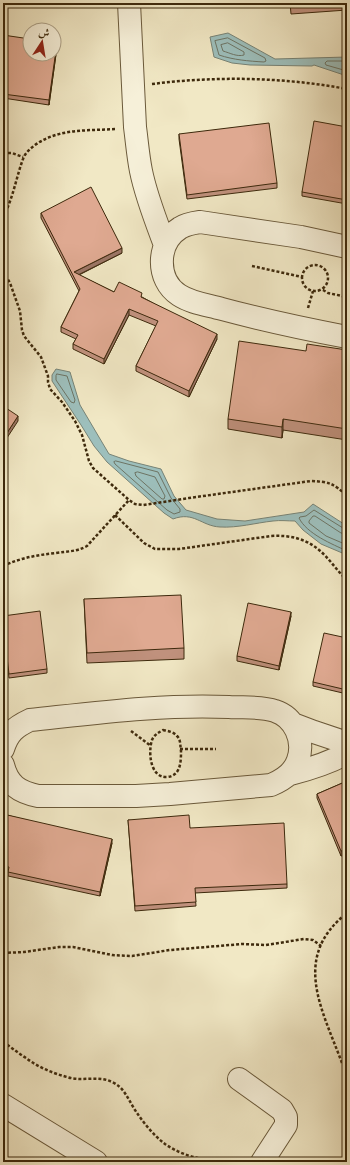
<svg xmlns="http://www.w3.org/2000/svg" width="350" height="1165" font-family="'Libre Bodoni',Amiri,serif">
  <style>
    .water { fill: #9dbfbc; stroke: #778376 }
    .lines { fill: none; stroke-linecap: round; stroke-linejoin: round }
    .shore { stroke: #6d7464; stroke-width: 1 }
    .minor-casing { stroke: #6a593a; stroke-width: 24 }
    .path { stroke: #3d290c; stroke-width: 2.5; stroke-dasharray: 3 2; stroke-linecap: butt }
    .minor { stroke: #f6f0d9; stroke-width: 22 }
    .wall { fill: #c0917d; stroke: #3d290c }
    .shaded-wall { fill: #9c7666; stroke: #3d290c }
    .building { fill: #dfa991; stroke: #3d290c }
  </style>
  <rect width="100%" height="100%" fill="#f1e8c5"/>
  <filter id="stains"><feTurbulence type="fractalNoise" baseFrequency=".005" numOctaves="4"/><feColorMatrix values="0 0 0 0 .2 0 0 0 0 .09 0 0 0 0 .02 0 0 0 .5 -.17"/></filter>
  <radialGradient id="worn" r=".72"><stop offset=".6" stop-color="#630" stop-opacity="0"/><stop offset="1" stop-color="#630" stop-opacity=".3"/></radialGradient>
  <path class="water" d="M228,33L275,59L347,57V76L314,65L312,66L250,65L232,63L214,57L210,37Z
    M56,369L70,372L80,405L109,454L129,461L161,469L174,496L186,510L217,519L245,521L304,512L313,504L347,526V555L321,544L303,530L295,521C288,521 280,520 273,521C255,523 238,528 220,527C201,526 194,511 173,519L164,513L107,462L94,446L81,425L52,381V375Z"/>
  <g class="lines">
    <path class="shore" d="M228,38L265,58L266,61L264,62C248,61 234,60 219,55L215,41Z
      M228,43L244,52V55C237,57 230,53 223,51L221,45Z
      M347,61H327L325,63L326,65L347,71
      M57,374L67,376L75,400L74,403L71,402L56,380V376Z
      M116,461L158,472L171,498L180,509V512L174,514L167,510L115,464L114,462Z
      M138,472L155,477L165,496L164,499H162L136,476L135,473Z
      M347,529L343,528L314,510L306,516L300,517L299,518C307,534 332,544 347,551
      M347,534L341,533L315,516H313L309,521V523L326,536L347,545"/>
    <g class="minor-casing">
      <path id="minor" d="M129,3L135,127C137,142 138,156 141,171C146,196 156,221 165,245
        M347,247L301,237L200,222C193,223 186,224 180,228C156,243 156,280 179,295C191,303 208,305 222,309C263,320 305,329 347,337
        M293,724L314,732L347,743
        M3,749C8,733 15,727 30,720C96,713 163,704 229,707C244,708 261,706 275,711C294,717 305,740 298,760C294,773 283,780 271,785L170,794L136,796H38C19,792 8,785 3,765
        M290,774C310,769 329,763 347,753
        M239,1079L282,1110L286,1117V1125L262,1162
        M3,1105L96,1162"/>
    </g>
    <path class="path" d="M152,84C216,76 283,77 347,89
      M3,153H12L23,157
      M3,217C13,199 16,178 23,159C25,153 30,149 35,145C59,128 87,131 115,129
      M302 278a13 13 0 1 1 26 0a13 13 0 1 1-26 0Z
      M252,266L302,277
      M3,271L10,283L20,311L22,330L24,336L41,357L48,376V382L50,389L62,402L75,421L82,435L89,461L93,468L129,500L135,504L143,505L189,498L311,481C330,482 333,483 347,496
      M323,290L328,293L347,297
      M308,308L313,291
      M115,515L144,543L155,549H179L271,536C289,535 305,538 319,550C329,558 337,571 347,580
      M3,566C20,558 37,555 56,553C68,551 76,552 87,546L129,500
      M163,730C168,731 174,732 177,736C181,740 180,745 181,751C181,761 181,776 167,777C150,778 148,752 152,740C154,735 158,733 163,730Z
      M131,731L151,746
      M180,749H216
      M3,953L24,952L59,947H73L112,955L132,956L170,950L242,944L266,945L304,939L313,940L321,946
      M3,1042C11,1047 18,1053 26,1058C38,1067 52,1073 67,1077C82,1082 98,1075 112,1082C124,1087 128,1099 135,1110C143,1122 153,1135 165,1144C178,1153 195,1159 211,1160C221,1160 232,1158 241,1162
      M342,1063C322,1009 291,957 347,913"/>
    <use href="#minor" class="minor"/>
  </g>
  <path class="wall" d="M290,3H347V10L291,14Z
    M3,35L57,47L49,105L3,98Z
    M347,127V204L302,196V192Z
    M179,134L277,183V188L187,199L179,139Z
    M41,213L122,253L79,275L114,292L142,297L217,339L189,397L136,371V366L156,326L129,315L104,364L73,349V344L76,339L61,332V327L79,291L41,218Z
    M347,350V440L283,430L282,438L228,429V419L306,351Z
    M84,599L184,648V659L87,663Z
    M3,616L47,669V673L9,678L3,627Z
    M291,616L279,670L237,661V656Z
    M347,638V694L313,686V682Z
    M347,781V853L341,856L317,798V794Z
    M3,814L112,843L100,896L8,876V871L3,870Z
    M128,820L190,828L287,884V888L195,893L196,906L135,911Z"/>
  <path class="shaded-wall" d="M57,43V47L49,105V100Z
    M122,248V253L74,277V272Z
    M129,309V315L104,364V359Z
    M217,334V339L189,397V391Z
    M18,416V421L3,444V439Z
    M283,419V430L282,438V427Z
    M291,612V616L279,670V666Z
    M112,839V843L100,896V892Z
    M347,849V853L341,856V851Z"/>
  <path class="building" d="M3,35L30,39V54H54V43H57L49,100L3,94Z
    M314,121L347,127V200L302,192Z
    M269,123L277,183L187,195L179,134Z
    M91,187L122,248L74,272L114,292L119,282L142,293L141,297L217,334L189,391L136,366L158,321L129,309L104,359L73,344L78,335L61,327L80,289L41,213Z
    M239,341L306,351L307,344L347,350V429L283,419L282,427L228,419Z
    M3,406L18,416L3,439Z
    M181,595L184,648L87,653L84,599Z
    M248,603L291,612L279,666L237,656Z
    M40,611L47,669L9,674L3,623V616Z
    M324,633L347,638V690L313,682Z
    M347,781V849L341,851L317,794Z
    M3,814L112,839L100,892L8,872L9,867L3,866Z
    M189,815L190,828L284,823L287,884L195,888L196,902L135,906L128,820Z"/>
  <rect width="350" height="1165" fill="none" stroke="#f1e8c5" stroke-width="16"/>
  <rect x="4" y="4" width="342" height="1157" fill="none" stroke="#3d290c" stroke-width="2"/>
  <rect x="8" y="8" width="334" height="1149" fill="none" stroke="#3d290c"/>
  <g transform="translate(42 42) rotate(12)"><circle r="19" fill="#f6f0d9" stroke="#aca087"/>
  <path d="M0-3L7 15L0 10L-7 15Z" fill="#8f2418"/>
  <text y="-6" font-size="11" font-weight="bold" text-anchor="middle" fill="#3d290c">ش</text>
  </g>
  <rect width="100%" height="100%" filter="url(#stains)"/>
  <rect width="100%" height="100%" fill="url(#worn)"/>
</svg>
